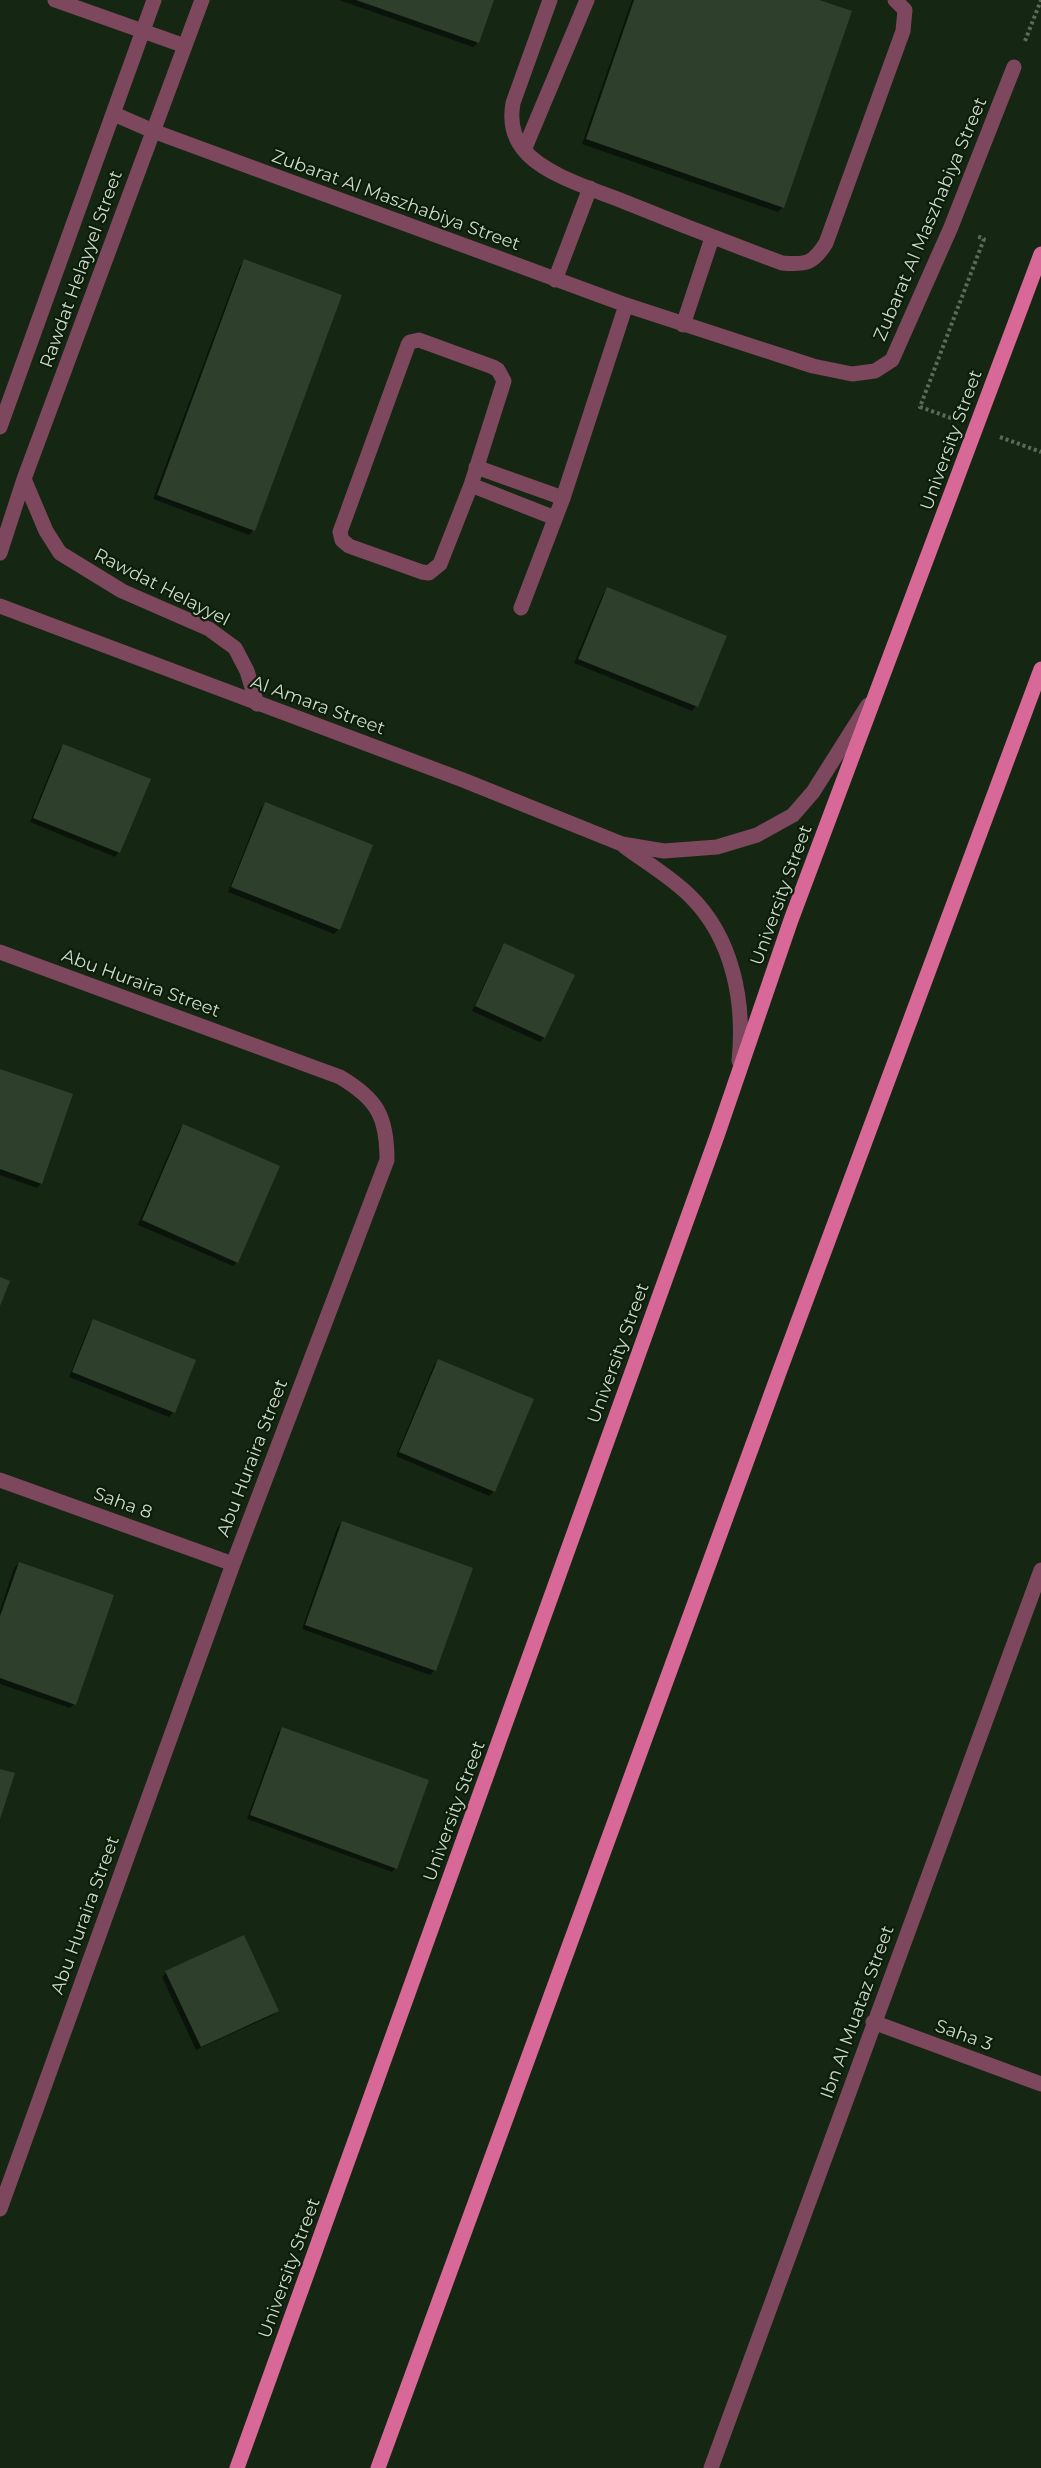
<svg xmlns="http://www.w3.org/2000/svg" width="1041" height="2468" font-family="Montserrat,sans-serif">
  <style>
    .shadow { fill: #0007 }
    .building { fill: #2e402b }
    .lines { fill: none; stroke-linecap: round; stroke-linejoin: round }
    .path { stroke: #5b6b5a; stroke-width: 4; stroke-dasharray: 3 3; stroke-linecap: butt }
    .lane { stroke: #7d475d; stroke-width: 15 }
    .street { stroke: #7d475d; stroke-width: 15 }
    .primary { stroke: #d86898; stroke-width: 15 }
    .labels { text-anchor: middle; stroke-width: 4.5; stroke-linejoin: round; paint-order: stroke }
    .street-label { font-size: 18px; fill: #cedacd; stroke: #0c1d0a }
  </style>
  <rect width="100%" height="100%" fill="#152713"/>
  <path class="shadow" d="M339,0H493L478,42L473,47Z
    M632,0H815L783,207L778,212L582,144Z
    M245,261L253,530L249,535L153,499L240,266Z
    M607,589L696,706L692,711L574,663L603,594Z
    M64,745L119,852L115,857L30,822L59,750Z
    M265,803L339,929L334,934L228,892L261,808Z
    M505,945L573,976L544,1038L540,1042L472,1011L500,950Z
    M0,1070L41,1183L37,1188L0,1175Z
    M183,1126L237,1262L233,1266L138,1225L179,1130Z
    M94,1321L194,1361L173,1412L169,1417L69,1377L89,1326Z
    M438,1361L494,1491L489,1496L396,1456L434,1365Z
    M342,1523L435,1670L430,1675L302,1629L337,1528Z
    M19,1563L74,1704L70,1708L0,1684V1610L14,1568Z
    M283,1728L396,1868L392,1872L247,1819L278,1733Z
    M166,1972L277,2010L273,2015L196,2050L162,1977Z"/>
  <path class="building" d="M356,0H494L479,43Z
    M634,0H819L852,11L784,208L586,139Z
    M244,259L342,295L255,531L157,495Z
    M607,587L727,636L698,707L578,659Z
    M63,744L151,779L120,853L33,818Z
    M265,802L373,845L340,930L231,887Z
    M504,943L575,975L545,1038L475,1006Z
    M0,1069L73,1094L42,1184L0,1169Z
    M183,1124L280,1166L238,1263L142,1220Z
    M0,1277L10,1281L0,1306Z
    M93,1319L196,1360L175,1413L72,1372Z
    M438,1359L534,1399L495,1492L399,1452Z
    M342,1521L473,1568L436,1671L305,1625Z
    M19,1562L114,1595L76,1705L0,1678V1616Z
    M282,1727L429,1780L397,1869L250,1815Z
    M0,1769L15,1773L0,1819Z
    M244,1935L279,2011L201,2047L165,1971Z"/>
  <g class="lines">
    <path class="path" d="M1025,41L1041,0
      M951,418L920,407L984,239L977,236
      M1000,437L1041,452"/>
    <path class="lane" d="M550,0L513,103C510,120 512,136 524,150C543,174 592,189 620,200C674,222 728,243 782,263C806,265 813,264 826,243L903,31L905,10L895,0
      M524,150L587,0
      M555,280L590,188
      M683,325L712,238
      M419,340L493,367L498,370L504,381L471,485L440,564L429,573L422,572L349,546L342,540L340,532L408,345L410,342Z
      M476,467L563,498
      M471,485L555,518"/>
    <path class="street" d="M55,0L185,46
      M114,114L153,131L626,305L813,366L852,374L875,371L892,360L951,227L1014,67
      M0,427L154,0
      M24,479L46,531L60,553L122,591L209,629L235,648L247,671L257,704
      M0,553L24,479L202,0
      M0,606L463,780L622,844L664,851L717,847L757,835L793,815L813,792L868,705
      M521,608L563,498L626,305
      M624,846C645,862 671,877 690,896C733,938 745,1002 739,1061
      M0,952L340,1077C377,1099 387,1116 387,1160L233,1564L0,2209
      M0,1480L233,1564
      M873,2022L1041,2084
      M711,2468L1041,1570"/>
    <path class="primary" d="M237,2468L717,1136L791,920L1041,254
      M378,2468L780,1370L1041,669"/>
  </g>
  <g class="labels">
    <g class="street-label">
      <text transform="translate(396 200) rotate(20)" y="6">Zubarat Al Maszhabiya Street</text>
      <text transform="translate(930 219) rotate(-67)" y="6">Zubarat Al Maszhabiya Street</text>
      <text transform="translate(81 269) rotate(-70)" y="6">Rawdat Helayyel Street</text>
      <text transform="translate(951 440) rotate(-70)" y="6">University Street</text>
      <text transform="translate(162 587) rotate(27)" y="6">Rawdat Helayyel</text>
      <text transform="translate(318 705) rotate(20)" y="6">Al Amara Street</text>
      <text transform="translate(781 895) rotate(-70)" y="6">University Street</text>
      <text transform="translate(141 983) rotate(20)" y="6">Abu Huraira Street</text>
      <text transform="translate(618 1353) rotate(-70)" y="6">University Street</text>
      <text transform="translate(252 1458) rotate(-69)" y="6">Abu Huraira Street</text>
      <text transform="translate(123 1503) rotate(20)" y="6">Saha 8</text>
      <text transform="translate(454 1811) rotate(-70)" y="6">University Street</text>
      <text transform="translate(85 1915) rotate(-70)" y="6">Abu Huraira Street</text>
      <text transform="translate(857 2012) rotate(-70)" y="6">Ibn Al Muataz Street</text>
      <text transform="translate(964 2035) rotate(20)" y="6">Saha 3</text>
      <text transform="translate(289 2268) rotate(-70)" y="6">University Street</text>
    </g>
  </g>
</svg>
